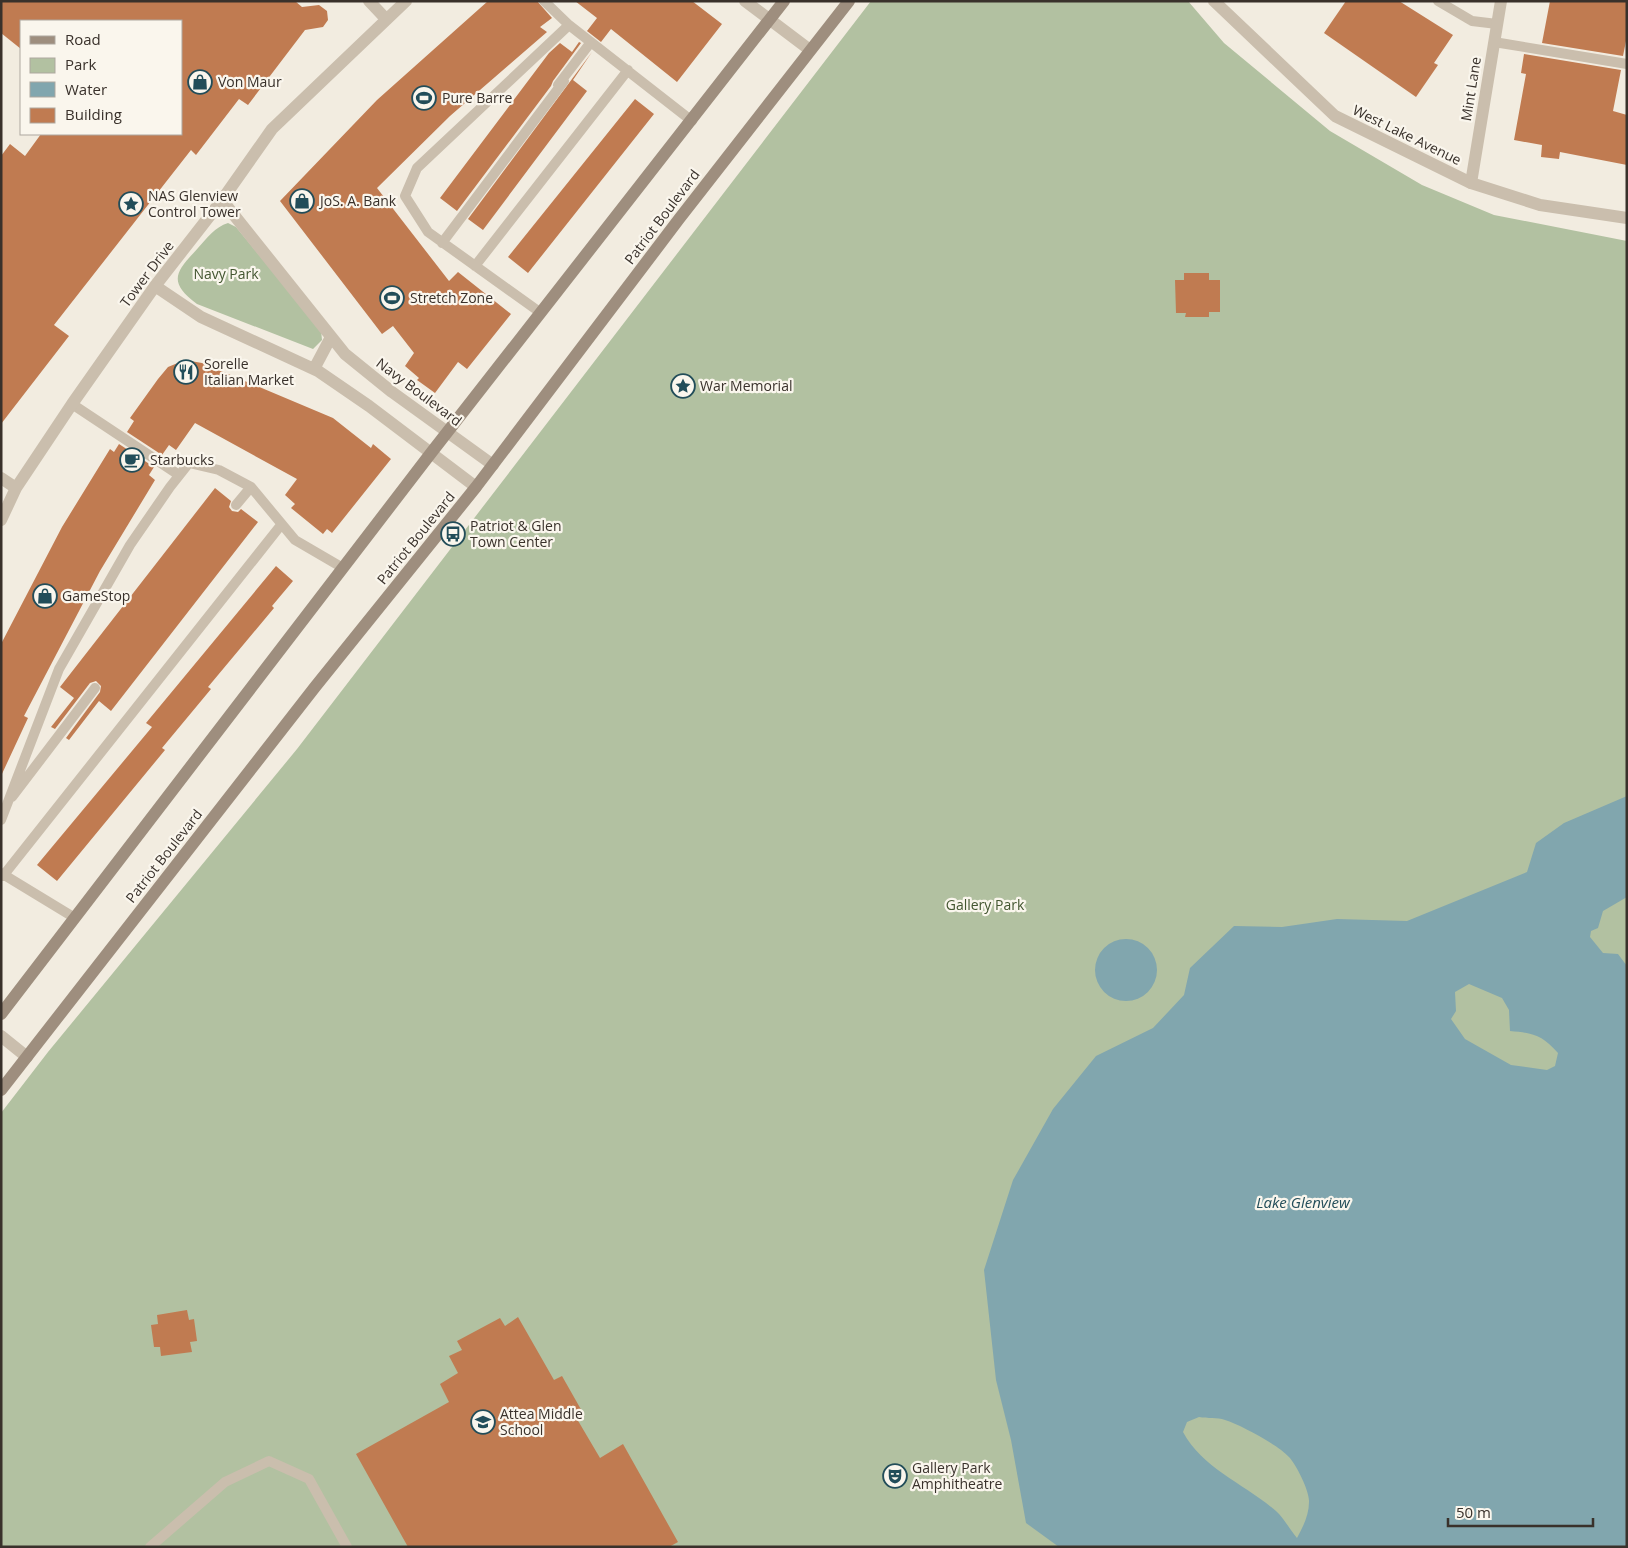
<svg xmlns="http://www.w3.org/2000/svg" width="1628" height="1548" font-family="'Open Sans',sans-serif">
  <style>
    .green { fill: #b2c1a1 }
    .water { fill: #81a6ae; fill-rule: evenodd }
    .building { fill: #c07b51 }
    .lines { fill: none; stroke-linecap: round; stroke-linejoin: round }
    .service { stroke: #cabead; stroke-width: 10 }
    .minor { stroke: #cabead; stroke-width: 12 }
    .tertiary { stroke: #cabead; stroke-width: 12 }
    .secondary { stroke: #9e8e7e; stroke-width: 12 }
    .labels { text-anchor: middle; stroke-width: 4.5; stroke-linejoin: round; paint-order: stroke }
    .poi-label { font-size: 14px; fill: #39312b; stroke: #faf6ed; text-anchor: start }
    .street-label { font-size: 14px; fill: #39312b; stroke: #faf6ed }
    .park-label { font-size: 14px; fill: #435630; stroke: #faf6ed }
    .water-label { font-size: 15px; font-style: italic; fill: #224d59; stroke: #faf6ed }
  </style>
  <rect width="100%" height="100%" fill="#f2ece0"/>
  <path class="green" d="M871,1H1188L1224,43L1330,131L1422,185L1494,215L1627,241V1547H2L1,1113L48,1052L297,749Z
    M228,223L236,227L321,330L322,340L313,349L197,304C166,281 177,271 198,248C207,238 215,227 228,223Z"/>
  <path class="water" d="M1627,796V897L1603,911L1598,928L1591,931L1590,937L1603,953L1618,954L1627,966V1547H1059L1026,1523L1011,1440L996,1380L984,1270L1013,1180L1053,1109L1096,1056L1153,1028L1184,995L1190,968L1234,926L1282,927L1337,919L1407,921L1527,872L1536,843L1564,823ZM1469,984L1502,998L1509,1010L1510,1031C1533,1033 1542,1035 1558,1053L1555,1066L1547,1070L1511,1065L1465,1039L1451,1019L1456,1011L1455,992ZM1199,1417C1208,1419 1217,1417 1225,1420C1241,1425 1278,1445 1289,1457C1296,1464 1310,1492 1309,1502C1309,1515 1303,1527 1297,1538C1290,1530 1284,1518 1276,1511C1245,1484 1203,1469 1183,1432L1187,1422Z
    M1095 970a31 31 0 1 1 62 0a31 31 0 1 1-62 0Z"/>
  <path class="building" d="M1,1H295L302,7L319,5L327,11L328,20L323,27L305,30L248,105L239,99L196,155L191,150L54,325L69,336L1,424V156L10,144L25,156L41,134H181V21H21V49L1,33Z
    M488,1H537L552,18L540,27L547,32L450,116L377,188L449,281L458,272L511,314L467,369L458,362L435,393L417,380L419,378L405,366L414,353L393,326L382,334L280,201L377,100Z
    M575,1H692L722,24L677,82L611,29L601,42L587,31L597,18Z
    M1346,1H1399L1453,35L1434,63L1438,65L1416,97L1324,33Z
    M1550,1H1627V36L1623,56L1542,43Z
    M579,42L581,43L553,81L551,86L457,211L440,198L549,53L560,43L572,52Z
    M592,52L573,80L587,91L483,230L468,219Z
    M1524,54L1621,70L1613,111L1627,115V165L1560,152L1559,159L1541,157L1542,145L1514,140L1526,74L1521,73Z
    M635,99L654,114L528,273L508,257Z
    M1184,273H1209V280H1220V312H1209V317H1185L1186,313H1176L1175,280H1184Z
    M185,360L202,363L333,418L371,448L373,444L391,459L332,533L327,529L323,534L291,508L295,504L285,495L297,479L195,423L176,450L169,445L162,455L127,432L134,421L130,418L158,379L168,367Z
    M119,444L154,467L149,475L155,480L100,571L24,716L28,718L1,776V644L62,527L110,449L114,452Z
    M215,488L231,501L229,507L232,511L238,512L241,509L258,522L111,711L99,701L69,740L66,738L100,692L101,686L96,681L90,683L55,729L51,727L74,698L60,687Z
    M276,566L293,581L272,606L274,608L208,687L211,689L162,748L165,750L57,881L37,865L152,727L146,723Z
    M187,1310L189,1320L194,1319L197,1341L190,1342L192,1352L161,1356L160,1347H154L151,1325L158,1324L157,1315Z
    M518,1317L554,1380L562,1376L583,1413L577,1419L600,1458L623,1444L678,1542L669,1547H408L356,1454L449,1402L440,1384L458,1373L449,1356L462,1350L457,1341L500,1318L505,1326Z"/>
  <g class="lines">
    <path class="service" d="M544,1L569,25
      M1438,1L1472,21L1497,24
      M1494,42L1627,64
      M558,85L591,42
      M442,243L564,81
      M475,266L628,70
      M541,313L428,232L405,196L417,168L569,25L692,121
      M72,404L179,475
      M236,505L251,487
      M12,797L95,688
      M1,820L59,669L130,545L170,487L189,463L219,470L251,487L295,540L343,568
      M1,873L75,918
      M3,876L281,525
      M150,1547L225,1482L269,1461L309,1479L347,1547"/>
    <path class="minor" d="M369,1L386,19
      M745,1L810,50
      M1471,183L1501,1
      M222,200L345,354L392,392L493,465
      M155,286L201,317L318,371L369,406L476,487
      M314,369L331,337
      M1,478L16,488
      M1,520L16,488L72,404L155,286L222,200L272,129L406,1
      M1,1036L27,1057"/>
    <path class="tertiary" d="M1214,1L1335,116L1471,183L1540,205L1627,218"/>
    <path class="secondary" d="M1,1014L431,453L784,1
      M1,1090L315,687L476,487L679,219L849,1"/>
  </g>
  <defs>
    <g id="shop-ring" transform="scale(1.25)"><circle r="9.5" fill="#faf6ed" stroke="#224d59" stroke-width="1.5"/><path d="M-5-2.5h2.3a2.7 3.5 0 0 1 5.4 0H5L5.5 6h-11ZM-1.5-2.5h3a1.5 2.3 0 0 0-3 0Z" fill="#224d59"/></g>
    <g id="stadium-ring" transform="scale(1.25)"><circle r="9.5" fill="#faf6ed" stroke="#224d59" stroke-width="1.5"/><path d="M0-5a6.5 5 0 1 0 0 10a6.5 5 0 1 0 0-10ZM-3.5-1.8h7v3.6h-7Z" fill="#224d59"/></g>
    <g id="sight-ring" transform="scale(1.25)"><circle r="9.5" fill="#faf6ed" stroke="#224d59" stroke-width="1.5"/><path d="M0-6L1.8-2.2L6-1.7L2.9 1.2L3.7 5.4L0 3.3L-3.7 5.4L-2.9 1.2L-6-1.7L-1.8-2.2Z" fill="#224d59"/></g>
    <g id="restaurant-ring" transform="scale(1.25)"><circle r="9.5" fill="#faf6ed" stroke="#224d59" stroke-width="1.5"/><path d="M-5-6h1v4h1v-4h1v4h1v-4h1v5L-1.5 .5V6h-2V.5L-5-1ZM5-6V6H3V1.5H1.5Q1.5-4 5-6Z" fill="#224d59"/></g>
    <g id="cafe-ring" transform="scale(1.25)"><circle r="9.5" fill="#faf6ed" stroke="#224d59" stroke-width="1.5"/><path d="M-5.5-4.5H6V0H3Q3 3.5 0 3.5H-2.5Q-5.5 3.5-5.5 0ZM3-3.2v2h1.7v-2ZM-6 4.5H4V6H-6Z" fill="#224d59"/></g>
    <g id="bus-ring" transform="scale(1.25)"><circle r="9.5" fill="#faf6ed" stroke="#224d59" stroke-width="1.5"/><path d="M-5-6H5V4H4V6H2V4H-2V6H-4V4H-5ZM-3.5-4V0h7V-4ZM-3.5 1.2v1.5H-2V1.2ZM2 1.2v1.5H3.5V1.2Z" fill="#224d59"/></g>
    <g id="school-ring" transform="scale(1.25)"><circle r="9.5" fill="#faf6ed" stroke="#224d59" stroke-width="1.5"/><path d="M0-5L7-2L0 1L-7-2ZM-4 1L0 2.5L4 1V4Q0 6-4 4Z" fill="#224d59"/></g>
    <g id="theatre-ring" transform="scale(1.25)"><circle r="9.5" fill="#faf6ed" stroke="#224d59" stroke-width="1.5"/><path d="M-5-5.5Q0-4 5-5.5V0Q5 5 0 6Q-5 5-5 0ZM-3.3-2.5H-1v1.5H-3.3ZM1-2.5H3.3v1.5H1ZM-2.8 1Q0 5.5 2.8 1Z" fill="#224d59"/></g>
  </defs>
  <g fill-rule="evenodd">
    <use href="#shop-ring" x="200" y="82"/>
    <use href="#stadium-ring" x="424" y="98"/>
    <use href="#shop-ring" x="302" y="201"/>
    <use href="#sight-ring" x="131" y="204"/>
    <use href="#stadium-ring" x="392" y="298"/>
    <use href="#restaurant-ring" x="186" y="372"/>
    <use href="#sight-ring" x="683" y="386"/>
    <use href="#cafe-ring" x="132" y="460"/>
    <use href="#bus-ring" x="453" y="534"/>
    <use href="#shop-ring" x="45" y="596"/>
    <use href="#school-ring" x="483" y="1422"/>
    <use href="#theatre-ring" x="895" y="1476"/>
  </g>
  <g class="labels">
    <g class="poi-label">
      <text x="218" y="87">Von Maur</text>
      <text x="442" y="103">Pure Barre</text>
      <text x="148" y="201">NAS Glenview<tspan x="148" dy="16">Control Tower</tspan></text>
      <text x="320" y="206">JoS. A. Bank</text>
      <text x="410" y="303">Stretch Zone</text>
      <text x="204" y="369">Sorelle<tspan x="204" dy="16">Italian Market</tspan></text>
      <text x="700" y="391">War Memorial</text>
      <text x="150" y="465">Starbucks</text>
      <text x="470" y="531">Patriot &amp; Glen<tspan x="470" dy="16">Town Center</tspan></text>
      <text x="62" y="601">GameStop</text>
      <text x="500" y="1419">Attea Middle<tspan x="500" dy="16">School</tspan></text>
      <text x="912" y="1473">Gallery Park<tspan x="912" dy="16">Amphitheatre</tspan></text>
    </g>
    <g class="street-label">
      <text transform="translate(1471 89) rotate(-81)" y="5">Mint Lane</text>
      <text transform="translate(1407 135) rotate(26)" y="5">West Lake Avenue</text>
      <text transform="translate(662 217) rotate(-53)" y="5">Patriot Boulevard</text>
      <text transform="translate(147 274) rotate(-53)" y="5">Tower Drive</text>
      <text transform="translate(419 392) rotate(37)" y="5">Navy Boulevard</text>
      <text transform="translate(416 538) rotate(-51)" y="5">Patriot Boulevard</text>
      <text transform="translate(164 856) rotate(-52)" y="5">Patriot Boulevard</text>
    </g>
    <g class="park-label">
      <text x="226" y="279">Navy Park</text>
      <text x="985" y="910">Gallery Park</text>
    </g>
    <g class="water-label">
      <text x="1303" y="1208">Lake Glenview</text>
    </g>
  </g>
  <rect width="1628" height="1548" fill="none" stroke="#39312b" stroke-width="5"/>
  <rect x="20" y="20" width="162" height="115" fill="#faf6ed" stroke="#ada79f"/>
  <rect x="30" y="36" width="25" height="8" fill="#9e8e7e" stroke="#ada79f"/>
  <text x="65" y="45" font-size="15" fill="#39312b">Road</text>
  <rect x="30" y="58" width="25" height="15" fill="#b2c1a1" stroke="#ada79f"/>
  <text x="65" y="70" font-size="15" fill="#39312b">Park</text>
  <rect x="30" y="82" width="25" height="15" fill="#81a6ae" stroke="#ada79f"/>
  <text x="65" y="95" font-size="15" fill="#39312b">Water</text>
  <rect x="30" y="108" width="25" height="15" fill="#c07b51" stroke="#ada79f"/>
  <text x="65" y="120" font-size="15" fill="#39312b">Building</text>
  <path d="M1448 1518v8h145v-8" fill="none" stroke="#39312b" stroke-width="2.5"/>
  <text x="1456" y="1518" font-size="15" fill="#39312b" stroke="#faf6ed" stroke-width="4" paint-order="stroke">50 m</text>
</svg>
